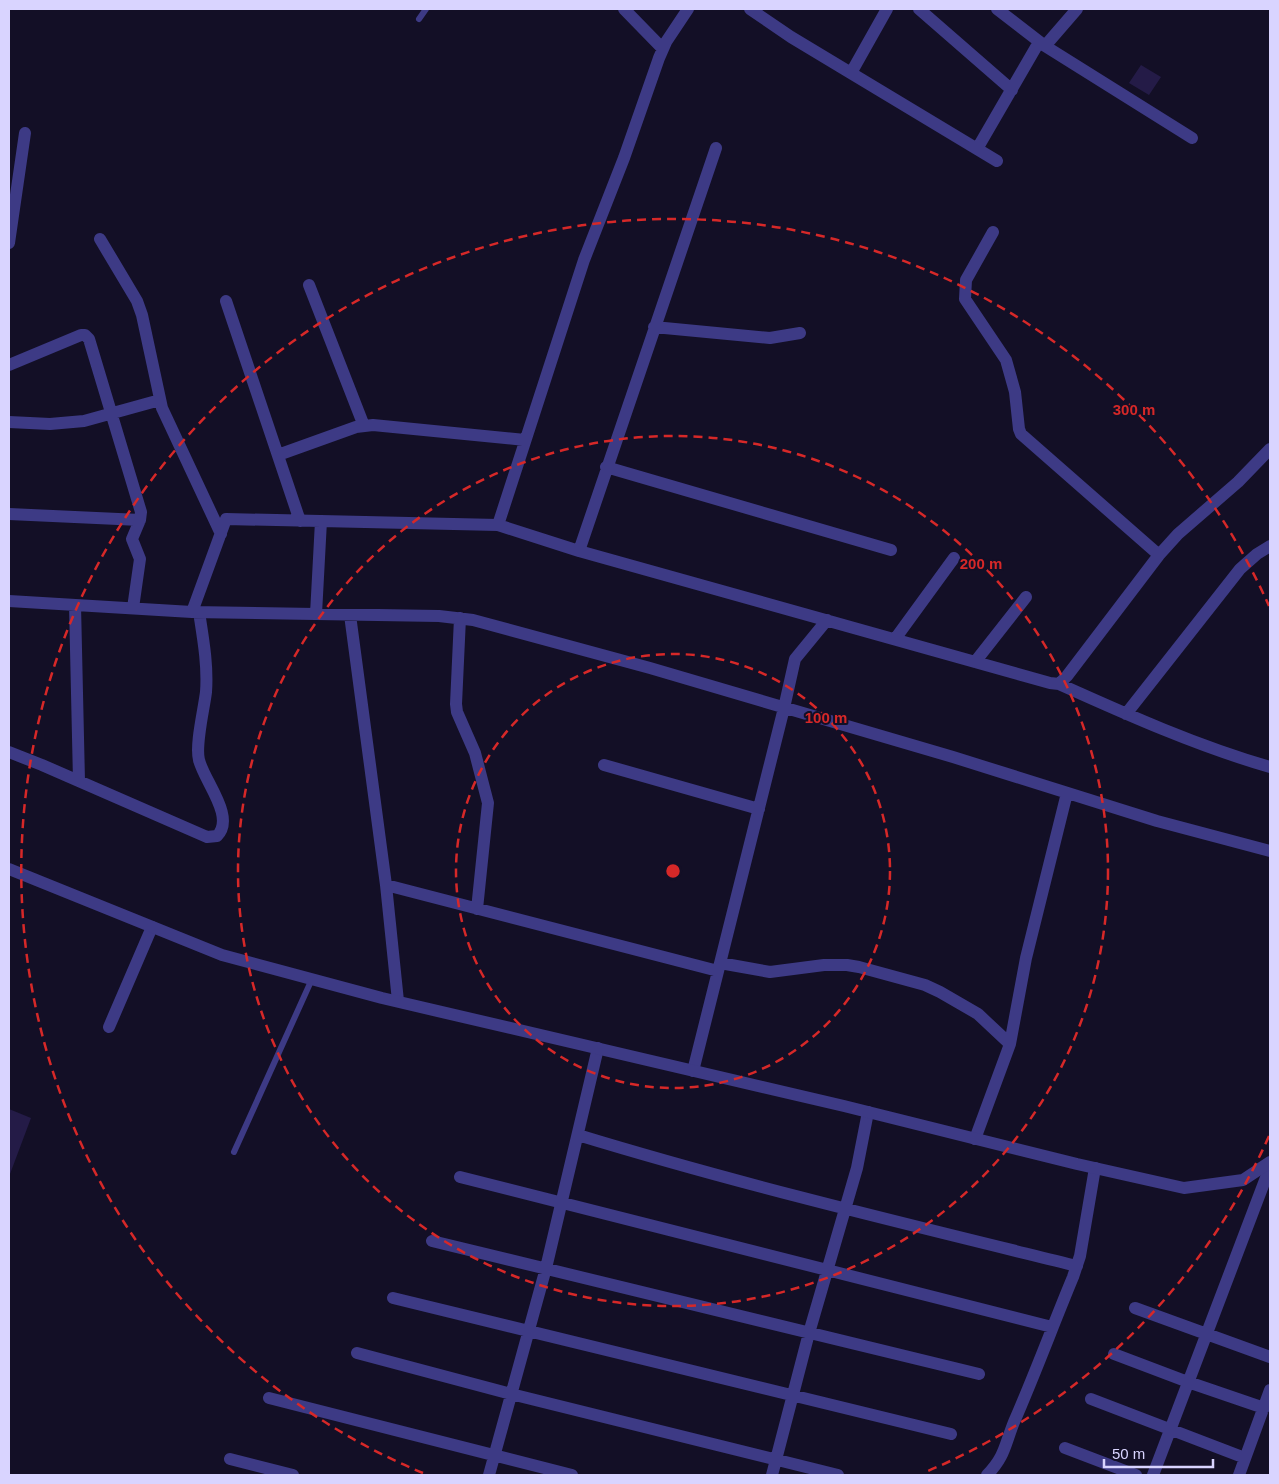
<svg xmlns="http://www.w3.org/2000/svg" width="1279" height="1484" font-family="Arial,sans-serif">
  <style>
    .building { fill: #241b47 }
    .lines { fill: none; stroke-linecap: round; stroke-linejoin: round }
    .service { stroke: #3d3a85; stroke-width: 6 }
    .minor { stroke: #3d3a85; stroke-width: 12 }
    .tertiary { stroke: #3d3a85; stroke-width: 12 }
    .ring { fill: none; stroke: #d62828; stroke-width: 2.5; stroke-dasharray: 9 6 }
    .centre { fill: #d62828; stroke: #130f26; stroke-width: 2.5 }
    .ring-label { font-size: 15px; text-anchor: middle; font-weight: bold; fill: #d62828; stroke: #130f26; stroke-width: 4; stroke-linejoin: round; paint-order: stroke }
  </style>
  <rect width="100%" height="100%" fill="#130f26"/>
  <path class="building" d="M1141,65L1161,77L1149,95L1129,83Z
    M9,1109L31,1118L10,1174H9Z"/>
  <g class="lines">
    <path class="service" d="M419,19L426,9
      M234,1152L312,979"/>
    <path class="minor" d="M624,9L663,49
      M750,9L791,37L997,161
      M919,9L1012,90
      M997,9L1045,46L1192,138
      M1045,46L1077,9
      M851,73L887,9
      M977,149L1039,42
      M993,232L966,280L965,299L1006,360L1015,392L1019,429L1021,434L1159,555
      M100,239L137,301L142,315L162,408L221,534
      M9,243L25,133
      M309,285L364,426
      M226,301L300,521
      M654,327L770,338L800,333
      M9,365L81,335H85L89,339L141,512L140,520L132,539L140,559L133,608
      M9,422L50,424L84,421L160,400
      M278,455L356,427L373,425L525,440
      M606,467L891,550
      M9,514L140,520
      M498,525L584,260L624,158L659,58L666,42L688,9
      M579,551L716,148
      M9,601L192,612L226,519L498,525L579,551L1050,683L1059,684C1128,715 1197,746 1270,767
      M75,605L79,781
      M192,612L439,616L473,620L650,668L953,757L1157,821L1270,851
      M316,614L321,521
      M350,615L386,885L398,1001
      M460,618L456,704L457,712L475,753L488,803L477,909
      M895,639L954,558
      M975,662L1026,597
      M1059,684L1067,676L1159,555L1178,534L1238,482L1270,449
      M1126,714L1240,569L1257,554L1270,546
      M9,752L42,765L207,837L217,836C236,817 204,781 199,760C195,745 204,709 206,692C208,665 203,638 199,612
      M604,765L759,809
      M386,885L718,971
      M720,963L770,972L824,965H847L859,967L925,985L940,992L978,1014L1010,1044
      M109,1027L152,927
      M693,1071L784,708L795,659L827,620
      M578,1135C742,1185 910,1225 1077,1266
      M975,1139L1010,1044L1026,958L1067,793
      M460,1177L1052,1327
      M432,1241L979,1374
      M393,1298L951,1434
      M1135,1308L1270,1357
      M357,1353L511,1394L838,1475
      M1114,1354L1188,1382L1264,1408
      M269,1398L572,1475
      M1091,1399L1245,1458
      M1065,1448L1136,1475
      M230,1459L293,1475
      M489,1475L546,1268L598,1048
      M772,1475L809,1333L857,1168L868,1112
      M987,1475C1005,1457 1005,1444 1014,1422C1035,1374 1053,1325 1073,1277L1080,1256L1095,1168
      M1153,1475L1267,1175
      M1239,1475L1270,1390"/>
    <path class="tertiary" d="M9,869L222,955L382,998L844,1106L1077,1164L1184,1188L1243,1180L1270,1162"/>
  </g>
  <g class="ring">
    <circle cx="673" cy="871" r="217"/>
    <circle cx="673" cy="871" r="435"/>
    <path d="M1269 1136A652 652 0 0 1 923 1473M423 1473A652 652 0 1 1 1269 606"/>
  </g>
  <circle cx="673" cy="871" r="8" class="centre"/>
  <g class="ring-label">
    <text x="1134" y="415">300 m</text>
    <text x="981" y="569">200 m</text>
    <text x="826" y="723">100 m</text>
  </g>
  <rect width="1279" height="1484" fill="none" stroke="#d9d4ff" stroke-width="20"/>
  <path d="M1104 1459v8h109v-8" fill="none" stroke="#d9d4ff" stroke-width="2.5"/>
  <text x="1112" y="1459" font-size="15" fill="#d9d4ff" stroke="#130f26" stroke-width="4" paint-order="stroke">50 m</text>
</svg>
